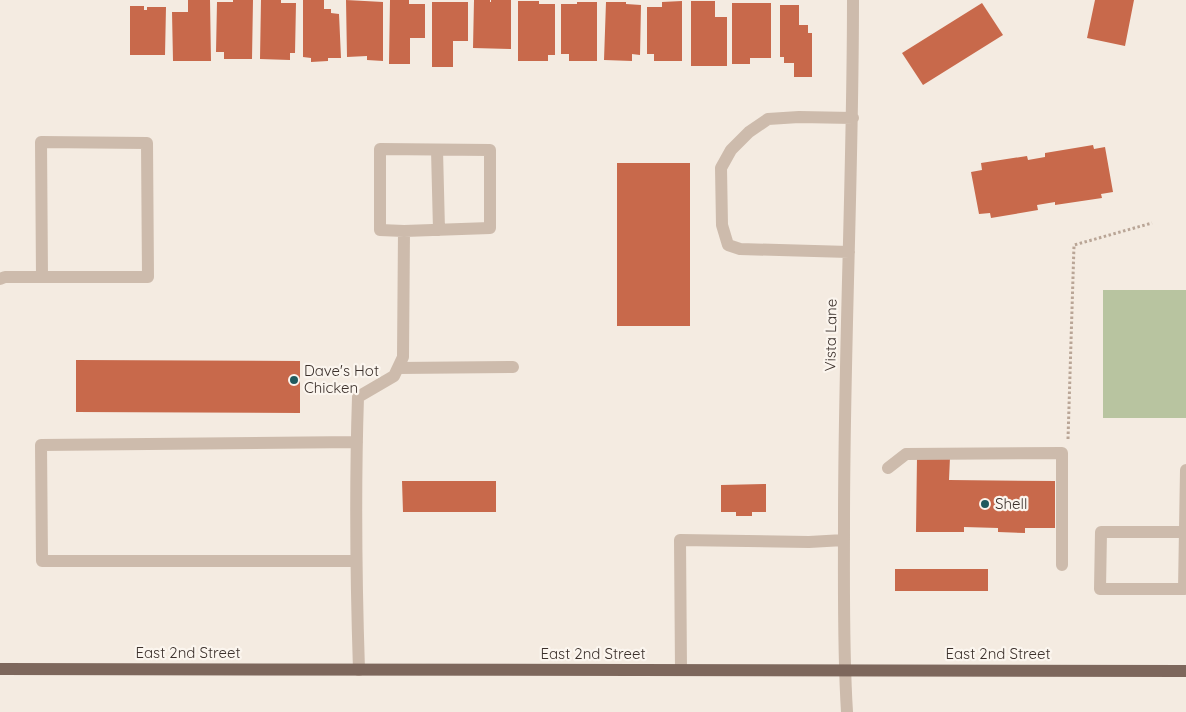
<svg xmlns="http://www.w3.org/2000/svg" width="1186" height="712" font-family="Quicksand,sans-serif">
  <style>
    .green { fill: #b8c4a0 }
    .building { fill: #c8694b }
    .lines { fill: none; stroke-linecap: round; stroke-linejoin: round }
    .path { stroke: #b9a596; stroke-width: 3; stroke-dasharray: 2.5 2.5; stroke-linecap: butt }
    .minor { stroke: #cdbbac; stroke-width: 12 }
    .major { stroke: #7d675c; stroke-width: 12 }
    .poi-dot { fill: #1f5a5e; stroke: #fbf5ee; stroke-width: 2 }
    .labels { text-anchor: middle; stroke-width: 4.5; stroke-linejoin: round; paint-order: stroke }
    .street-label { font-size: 15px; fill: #3b302b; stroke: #fbf5ee }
    .poi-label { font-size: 15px; fill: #3b302b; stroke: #fbf5ee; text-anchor: start }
  </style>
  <rect width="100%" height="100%" fill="#f4ebe1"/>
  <path class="green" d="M1103,290H1186V418H1103Z"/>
  <path class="building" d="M188,0H210L211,61H173L172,12H188Z
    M233,0H253L252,59H224V52H216L217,2H233Z
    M261,0H281V3H296L295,53H290V60L260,59Z
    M303,0H324V9H331V13L339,14L341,58H328V61L311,62V58L303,57Z
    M346,0L383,2V61L367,60V56L347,57Z
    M390,0H409V4H425V38H410V64H389Z
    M474,0H490V2H491V0H511V49L473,48Z
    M1095,0H1134L1125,46L1087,38Z
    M518,1H539V4H555V55H548V61H518Z
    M682,1V61H654V54H647V7H662V2Z
    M691,1H715V17H727V66H691Z
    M432,2H468V41H453V67H432Z
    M577,2H597V61H569V54H561V4H577Z
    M606,2H626V4L641,5L640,55L632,54V61L604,60Z
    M732,3H771V58H750V64H732Z
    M982,3L1003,35L923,85L902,53Z
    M780,5H799V25H808V33H812V77H794V63H784V57H780Z
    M130,6H144V10H147V7H166L165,55H130Z
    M1093,145L1094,149L1105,147L1113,192L1101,194L1102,198L1055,205V202L1037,205L1038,210L991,218L990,213L979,214L971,172L982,170L981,163L1027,156L1028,160L1045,157V153Z
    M617,163H690V326H617Z
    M76,360L300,361V413L76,412Z
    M917,457H950L949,480L1055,481V528H1025V533L998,532V528L964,527V532H916Z
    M402,481H496V512H403Z
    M766,484V512H752V516H736V512H721V485Z
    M895,569H988V591H895Z"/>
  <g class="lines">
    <path class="path" d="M1068,439L1074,245L1152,223"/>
    <path class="minor" d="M437,150L439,230
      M849,252L740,249L728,245L722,225L721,168L731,150L749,132L768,119L799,117L853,118
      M0,279L5,277H148L147,143L41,142L42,277
      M398,368L513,367
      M888,468L906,454L1062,453V565
      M1185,532H1101L1100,589H1184L1186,470
      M356,561H42L41,445L357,442
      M359,670C356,579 355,488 358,397L394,376L403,357L404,231L380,230V149L490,150V228L404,231
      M681,670L680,540L809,542L844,540
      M847,712C843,649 844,586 844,523C844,348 853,174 853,0"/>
    <path class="major" d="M0,669L1186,671"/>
  </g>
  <g class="poi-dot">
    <circle cx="294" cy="380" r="5"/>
    <circle cx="985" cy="504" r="5"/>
  </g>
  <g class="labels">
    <g class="street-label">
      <text transform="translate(831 335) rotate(-89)" y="5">Vista Lane</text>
      <text x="188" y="658">East 2nd Street</text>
      <text x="593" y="659">East 2nd Street</text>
      <text x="998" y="659">East 2nd Street</text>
    </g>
    <g class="poi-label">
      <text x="304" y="376">Dave's Hot<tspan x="304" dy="17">Chicken</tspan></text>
      <text x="995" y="509">Shell</text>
    </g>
  </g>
</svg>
